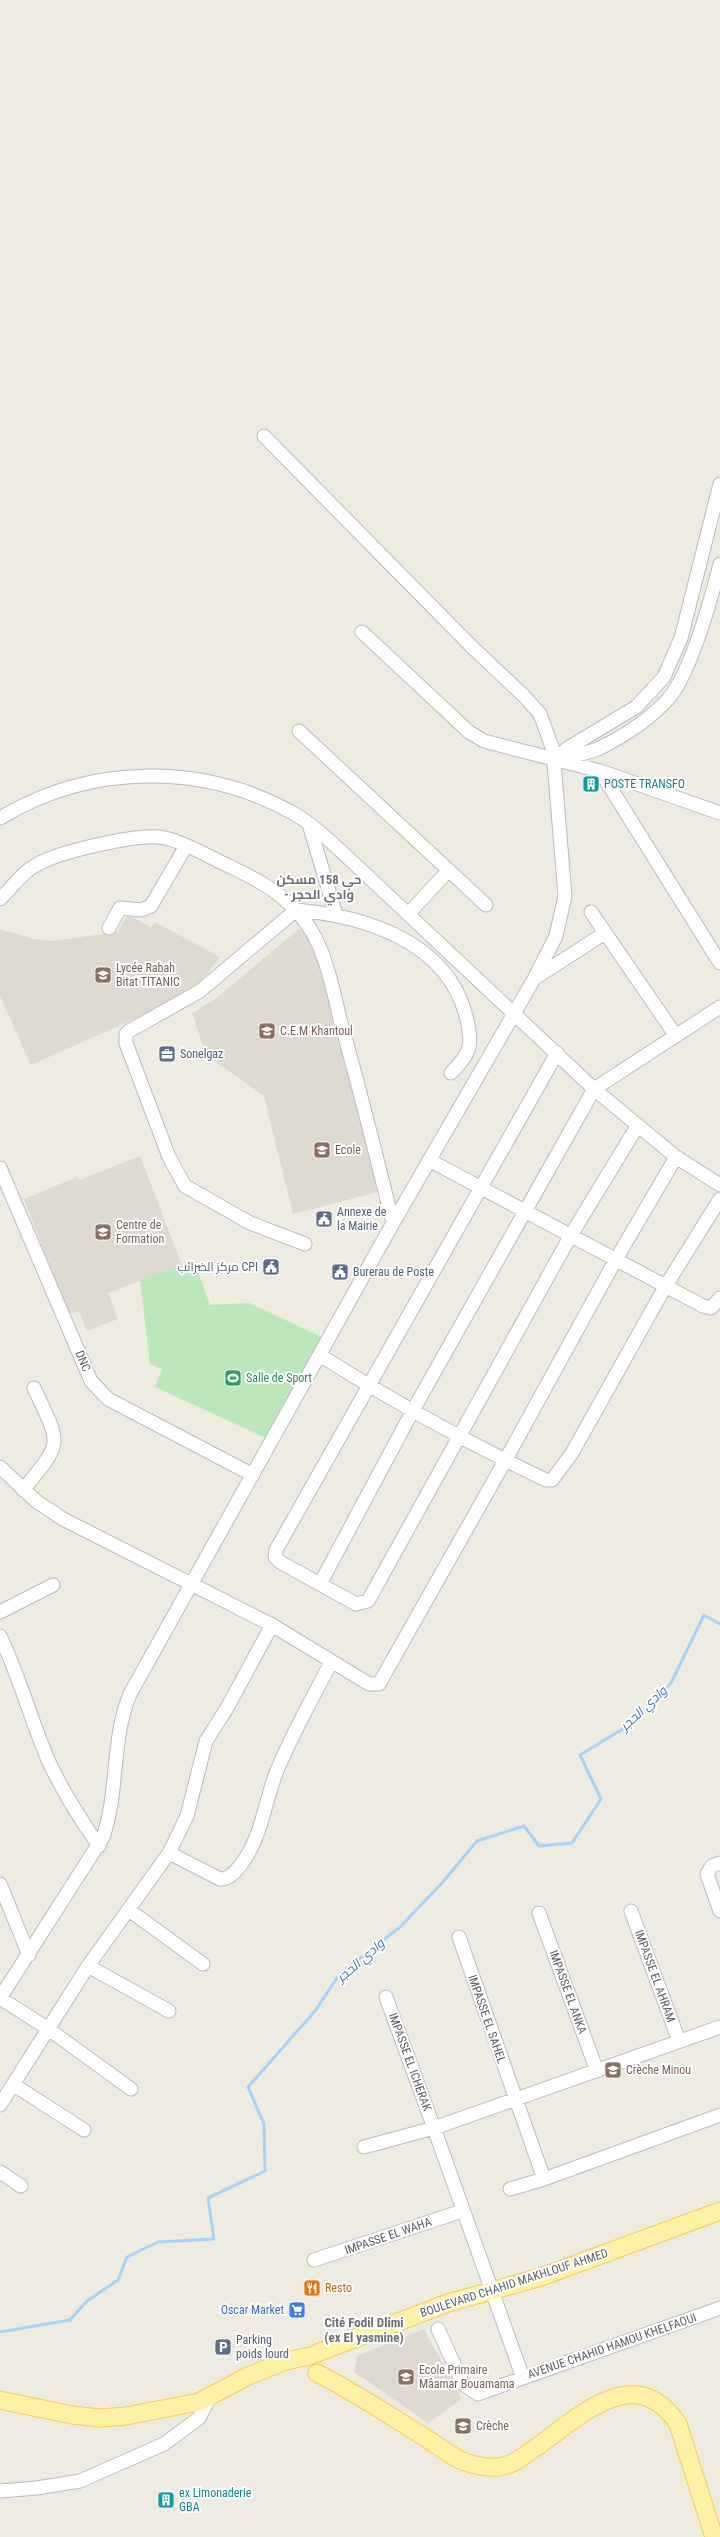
<svg xmlns="http://www.w3.org/2000/svg" width="720" height="2537" font-family="'Roboto Condensed',Cairo,sans-serif">
  <style>
    .education { fill: #dedad0 }
    .green { fill: #bce7bc }
    .lines { fill: none; stroke-linecap: round; stroke-linejoin: round }
    .stream { stroke: #a0d5ff; stroke-width: 3 }
    .minor-casing { stroke: #b7babf; stroke-width: 15 }
    .major-casing { stroke: #f8ca50; stroke-width: 19 }
    .minor { stroke: #fff; stroke-width: 13 }
    .major { stroke: #fff1a5; stroke-width: 17 }
    .labels { text-anchor: middle; stroke-width: 4; stroke-linejoin: round; paint-order: stroke }
    .culture-label { font-size: 12px; fill: #0d838f; stroke: #fff; text-anchor: start }
    .education-label { font-size: 12px; fill: #785e54; stroke: #fff; text-anchor: start }
    .service-label { font-size: 12px; fill: #4e5e75; stroke: #fff; text-anchor: start }
    .street-label { font-size: 12px; fill: #5a5e63; stroke: #fff }
    .leisure-label { font-size: 12px; fill: #27864d; stroke: #fff; text-anchor: start }
    .food-label { font-size: 12px; fill: #c56008; stroke: #fff; text-anchor: start }
    .shop-label { font-size: 12px; fill: #366cbe; stroke: #fff; text-anchor: end }
    .neighbourhood-label { font-size: 13px; font-weight: bold; fill: #6b7075; stroke: #fff }
    .water-label { font-size: 13px; font-style: italic; fill: #3974b6; stroke: #fff }
  </style>
  <rect width="100%" height="100%" fill="#eeebe1"/>
  <path class="education" d="M128,914L151,928L155,922L220,957L192,993L31,1065L0,996V929L34,939L51,941L118,932Z
    M299,929L304,932L316,955L342,1048L378,1192L293,1214L264,1096L206,1055L192,1013L214,1000Z
    M140,1156L182,1265L108,1293L118,1319L87,1331L79,1311L69,1314L24,1199L77,1177L79,1180Z
    M424,2329L462,2399L428,2423L354,2372L357,2356Z"/>
  <path class="green" d="M195,1264L210,1305L249,1303L328,1340L272,1441L155,1387L162,1369L150,1364L140,1279L182,1265Z"/>
  <g class="lines">
    <path class="stream" d="M0,2332L70,2320L87,2301L118,2280L127,2257L158,2242L214,2239L208,2198L265,2171L264,2124L248,2087L315,2011L339,1975L400,1927L441,1884L477,1841L524,1826L539,1846L572,1843L601,1799L580,1755L629,1725L671,1683L704,1615L720,1624"/>
    <g class="minor-casing">
      <path id="minor" d="M362,632L469,732L484,741L600,771L720,813
        M299,731L486,905
        M554,760L568,748L636,707L664,677L681,638L720,484
        M556,760C569,756 587,754 600,748C624,736 651,718 669,698C692,670 711,599 720,564
        M600,771L720,963
        M0,818C90,764 201,762 293,813C312,824 328,839 343,853L594,1089L676,1157L720,1185
        M309,824L336,915
        M0,899C12,888 21,873 36,865C58,852 141,832 165,838C187,843 209,857 229,866C265,883 295,900 315,937C328,963 334,994 341,1023C360,1089 376,1156 393,1223
        M591,912L676,1036
        M409,913L449,870
        M109,928L120,908L141,910L151,906L186,846
        M535,978L605,933
        M557,1053L276,1550L275,1557L280,1562L356,1604L368,1601L571,1235L638,1125
        M429,1160L703,1306L711,1308L720,1298
        M0,1168L91,1381L108,1399L253,1475
        M305,1244L250,1223L185,1186L169,1157L126,1043V1034L129,1031L200,991L296,910C364,916 447,941 466,1016C473,1044 472,1052 451,1073
        M321,1356C394,1402 468,1443 546,1480H552L572,1453L665,1287L720,1199
        M0,1467L36,1501L63,1519L272,1625L369,1684H379L505,1461L615,1261L676,1157
        M23,1490C64,1440 61,1446 34,1388
        M320,1584L412,1412L594,1089L720,1007
        M0,1612L53,1585
        M0,1636C20,1677 31,1721 49,1762C63,1792 80,1819 99,1846
        M169,1853L220,1879C231,1880 239,1867 245,1859C262,1833 265,1802 276,1773C291,1735 313,1698 331,1662
        M720,1863L712,1866L707,1874L720,1911
        M0,1884L29,1955
        M129,1910L203,1964
        M631,1911L679,2041
        M539,1913L597,2071
        M459,1937L544,2179L720,2115
        M88,1966L169,2011
        M0,1998L103,1837C119,1791 111,1740 130,1694L393,1223L534,979L556,936L565,896L553,750L540,714L524,696L472,647L264,436
        M0,1998L47,2028L131,2089
        M720,2027L434,2128L523,2378L720,2308
        M14,2085L84,2130
        M0,2105L88,1966L169,1853L187,1816L206,1741L227,1708L272,1625
        M364,2147L434,2128L386,1997
        M0,2172L21,2186
        M510,2189L544,2179
        M314,2260L462,2211
        M438,2329L463,2384L478,2394L523,2378
        M0,2491L37,2488L80,2481L164,2444L199,2418L211,2395"/>
    </g>
    <g class="major-casing">
      <path id="major" d="M317,2353L448,2303L541,2277L720,2211
        M317,2373C355,2392 390,2416 426,2438C438,2446 450,2455 462,2461C472,2465 487,2468 498,2467C513,2466 526,2454 538,2446C581,2415 636,2361 678,2424L714,2537
        M0,2400L72,2415L100,2418L126,2416L199,2402L248,2376L286,2361L310,2356"/>
    </g>
    <use href="#minor" class="minor"/>
    <use href="#major" class="major"/>
  </g>
  <defs>
    <g id="building-square" transform="scale(0.9)"><rect x="-9" y="-9" width="18" height="18" rx="4" fill="#0f9aa8" stroke="#fff"/><path d="M-4-6H4V6H1V3H-1V6H-4ZM-2.5-4.3h1.7v1.8h-1.7ZM.8-4.3h1.7v1.8H.8ZM-2.5-1h1.7V.8h-1.7ZM.8-1h1.7V.8H.8Z" fill="#fff"/></g>
    <g id="university-square" transform="scale(0.9)"><rect x="-9" y="-9" width="18" height="18" rx="4" fill="#8d6e63" stroke="#fff"/><path d="M0-5L7-2L0 1L-7-2ZM-4 1L0 2.5L4 1V4Q0 6-4 4Z" fill="#fff"/></g>
    <g id="office-square" transform="scale(0.9)"><rect x="-9" y="-9" width="18" height="18" rx="4" fill="#5c6f8a" stroke="#fff"/><path d="M-6-3h4V-5.5h4V-3h4V5H-6ZM-1-4.5V-3h2v-1.5ZM-6 0V1H6V0Z" fill="#fff"/></g>
    <g id="school-square" transform="scale(0.9)"><rect x="-9" y="-9" width="18" height="18" rx="4" fill="#8d6e63" stroke="#fff"/><path d="M0-5L7-2L0 1L-7-2ZM-4 1L0 2.5L4 1V4Q0 6-4 4Z" fill="#fff"/></g>
    <g id="civic-square" transform="scale(0.9)"><rect x="-9" y="-9" width="18" height="18" rx="4" fill="#5c6f8a" stroke="#fff"/><path d="M-.6-6.5H3V-4.5H.6V-3L4-1V1h2V6H-6V1h2V-1L-.6-3ZM-1.2 2.5V6h2.4V2.5Z" fill="#fff"/></g>
    <g id="stadium-square" transform="scale(0.9)"><rect x="-9" y="-9" width="18" height="18" rx="4" fill="#2e9e5b" stroke="#fff"/><path d="M0-5a6.5 5 0 1 0 0 10a6.5 5 0 1 0 0-10ZM-3.5-1.8h7v3.6h-7Z" fill="#fff"/></g>
    <g id="restaurant-square" transform="scale(0.9)"><rect x="-9" y="-9" width="18" height="18" rx="4" fill="#e8710a" stroke="#fff"/><path d="M-5-6h1v4h1v-4h1v4h1v-4h1v5L-1.5 .5V6h-2V.5L-5-1ZM5-6V6H3V1.5H1.5Q1.5-4 5-6Z" fill="#fff"/></g>
    <g id="supermarket-square" transform="scale(0.9)"><rect x="-9" y="-9" width="18" height="18" rx="4" fill="#3f7fe0" stroke="#fff"/><path d="M-6-5.5h2.5l.6 2H6L4.5 2H-2.5L-4.4-4H-6ZM-1.5 3.2a1.3 1.3 0 1 0 .1 0ZM3 3.2a1.3 1.3 0 1 0 .1 0Z" fill="#fff"/></g>
    <g id="parking-square" transform="scale(0.9)"><rect x="-9" y="-9" width="18" height="18" rx="4" fill="#5c6f8a" stroke="#fff"/><path d="M-3.5-5.5H1a3.5 3.5 0 0 1 0 7H-1V5.5H-3.5ZM-1-3.4V-.6H.8a1.4 1.4 0 0 0 0-2.8Z" fill="#fff"/></g>
  </defs>
  <g fill-rule="evenodd">
    <use href="#building-square" x="591" y="784"/>
    <use href="#university-square" x="103" y="975"/>
    <use href="#university-square" x="267" y="1031"/>
    <use href="#office-square" x="167" y="1054"/>
    <use href="#school-square" x="322" y="1150"/>
    <use href="#civic-square" x="324" y="1219"/>
    <use href="#university-square" x="103" y="1232"/>
    <use href="#civic-square" x="271" y="1267"/>
    <use href="#civic-square" x="340" y="1272"/>
    <use href="#stadium-square" x="233" y="1378"/>
    <use href="#school-square" x="613" y="2070"/>
    <use href="#restaurant-square" x="312" y="2288"/>
    <use href="#supermarket-square" x="297" y="2310"/>
    <use href="#parking-square" x="223" y="2347"/>
    <use href="#school-square" x="406" y="2377"/>
    <use href="#school-square" x="463" y="2426"/>
    <use href="#building-square" x="166" y="2500"/>
  </g>
  <g class="labels">
    <g class="culture-label">
      <text x="604" y="788">POSTE TRANSFO</text>
      <text x="179" y="2497">ex Limonaderie<tspan x="179" dy="14">GBA</tspan></text>
    </g>
    <g class="education-label">
      <text x="116" y="972">Lycée Rabah<tspan x="116" dy="14">Bitat TITANIC</tspan></text>
      <text x="280" y="1035">C.E.M Khantoul</text>
      <text x="335" y="1154">Ecole</text>
      <text x="116" y="1229">Centre de<tspan x="116" dy="14">Formation</tspan></text>
      <text x="626" y="2074">Crèche Minou</text>
      <text x="419" y="2374">Ecole Primaire<tspan x="419" dy="14">Mâamar Bouamama</tspan></text>
      <text x="476" y="2430">Crèche</text>
    </g>
    <g class="service-label">
      <text x="180" y="1058">Sonelgaz</text>
      <text x="337" y="1216">Annexe de<tspan x="337" dy="14">la Mairie</tspan></text>
      <text x="258" y="1271" text-anchor="end">مركز الضرائب CPI</text>
      <text x="353" y="1276">Burerau de Poste</text>
      <text x="236" y="2344">Parking<tspan x="236" dy="14">poids lourd</tspan></text>
    </g>
    <g class="street-label">
      <text transform="translate(83 1361) rotate(67)" y="4">DNC</text>
      <text transform="translate(655 1976) rotate(70)" y="4">IMPASSE EL AHRAM</text>
      <text transform="translate(568 1992) rotate(70)" y="4">IMPASSE EL ANKA</text>
      <text transform="translate(487 2019) rotate(71)" y="4">IMPASSE EL SAHEL</text>
      <text transform="translate(410 2062) rotate(70)" y="4">IMPASSE EL ICHERAK</text>
      <text transform="translate(388 2236) rotate(-19)" y="4">IMPASSE EL WAHA</text>
      <text transform="translate(514 2283) rotate(-18)" y="4">BOULEVARD CHAHID MAKHLOUF AHMED</text>
      <text transform="translate(612 2346) rotate(-19)" y="4">AVENUE CHAHID HAMOU KHELFAOUI</text>
    </g>
    <g class="leisure-label">
      <text x="246" y="1382">Salle de Sport</text>
    </g>
    <g class="food-label">
      <text x="325" y="2292">Resto</text>
    </g>
    <g class="shop-label">
      <text x="284" y="2314">Oscar Market</text>
    </g>
    <g class="neighbourhood-label">
      <text x="319" y="884">حي 158 مسكن<tspan x="319" dy="15">- وادي الحجر</tspan></text>
      <text x="364" y="2327">Cité Fodil Dlimi<tspan x="364" dy="15">(ex El yasmine)</tspan></text>
    </g>
    <g class="water-label">
      <text transform="translate(643 1708) rotate(-43)" y="5">وادي الحجر</text>
      <text transform="translate(360 1960) rotate(-41)" y="5">وادي الحجر</text>
    </g>
  </g>
</svg>
